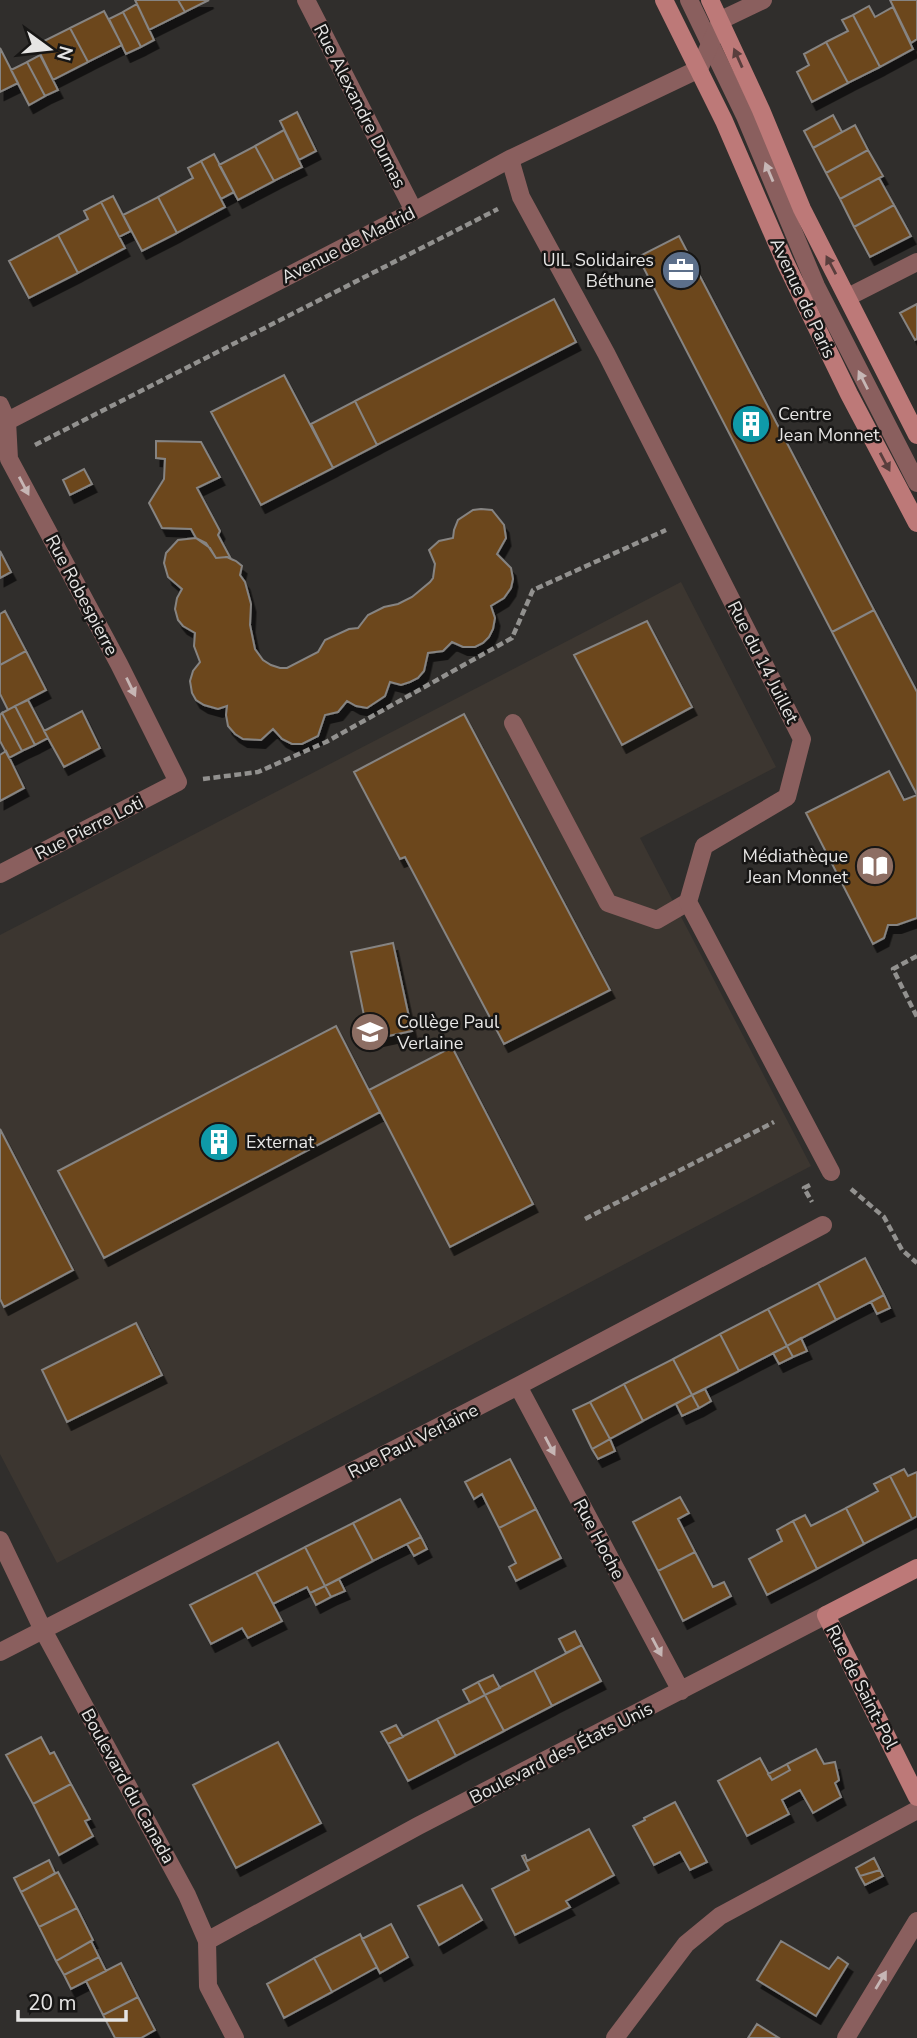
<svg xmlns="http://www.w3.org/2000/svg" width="917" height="2038" font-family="'Nunito Sans',sans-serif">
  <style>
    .built { fill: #3c3630 }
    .building { fill: #6c471e; stroke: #868482; stroke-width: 2; filter: url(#shadow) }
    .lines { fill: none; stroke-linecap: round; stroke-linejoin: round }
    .path { stroke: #92918f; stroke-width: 4.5; stroke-dasharray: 7 3.5; stroke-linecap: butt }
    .lane { stroke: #8a5f5e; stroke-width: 18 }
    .street { stroke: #8a5f5e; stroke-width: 18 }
    .secondary { stroke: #bd7978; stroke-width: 18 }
    .oneway { fill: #593e3d }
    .oneway2 { fill: #c6b6b5 }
    .labels { text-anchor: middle; stroke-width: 5; stroke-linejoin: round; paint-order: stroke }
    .street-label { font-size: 18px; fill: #e6e5e4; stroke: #171615 }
    .poi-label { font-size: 18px; fill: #e6e5e4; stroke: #171615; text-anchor: start }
  </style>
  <defs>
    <filter id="shadow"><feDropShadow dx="4.5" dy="8" stdDeviation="0" flood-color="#0009"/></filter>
  </defs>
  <rect width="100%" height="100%" fill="#302e2c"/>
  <path class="built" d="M681,582L776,767L640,838L811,1166L57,1563L0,1454V935Z"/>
  <path class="building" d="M135,0H178L185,12L149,30Z
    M178,0H209L185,12Z
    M890,0H917V39L911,43Z
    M137,4L154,40L141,47L123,12Z
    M869,6L875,17L893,7L913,49L880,67L853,15Z
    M104,11L122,45L88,62L70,28Z
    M123,12L141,47L126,54L109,19Z
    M853,15L880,67L848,83L826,42L848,31L842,20Z
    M70,28L88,62L53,80L36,45Z
    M826,42L848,83L812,102L797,72L809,65L804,54Z
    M0,48L18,83L0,92Z
    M40,55L58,90L45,96L27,62Z
    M27,62L45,96L29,105L11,70Z
    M297,112L316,151L299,160L280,121Z
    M833,115L842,132L813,148L804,131Z
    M855,125L868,150L826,173L813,148Z
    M284,130L302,167L274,181L255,146Z
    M255,146L274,181L238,200L219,165Z
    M868,150L883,176L840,199L826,173Z
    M214,154L234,192L221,199L201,161Z
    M201,161L225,207L177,233L158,197L193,178L188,168Z
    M879,178L894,205L854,227L840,199Z
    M113,196L131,231L119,237L101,202Z
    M158,197L177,233L142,251L123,215Z
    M101,202L125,248L78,273L58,235L88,219L84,211Z
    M894,205L911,236L870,257L854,227Z
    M58,235L78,273L29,298L9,261Z
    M679,236L874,610L832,632L638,257Z
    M554,299L576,342L377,445L355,401Z
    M917,304V339L915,340L900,313Z
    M284,375L333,468L261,505L211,412Z
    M355,401L377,445L333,468L311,424Z
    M156,441L201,442L220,477L197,488L220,531L218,535L231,559L227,557L216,558L210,548L196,538L191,529L162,528L149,503L164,479L165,459L156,458Z
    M84,469L92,484L70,495L63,480Z
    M481,509L492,510L504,525L506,538L497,554L511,568L513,579L511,588L504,598L491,606L495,618L493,629L489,637L483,643L475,647H463L452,642L443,651L428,653L424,671L418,678L410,682L401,685L390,682L385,696L367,708L356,706L347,701L338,712L325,715L318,736L302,744H292L282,739L273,729L261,740L243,739L235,734L228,726L226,715L227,706L218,709L204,705L196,700L192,693L190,681L193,671L200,662L194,646L195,633L183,626L178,620L175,609L177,598L182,589L168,577L164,563L166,553L178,540L196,538L206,543L216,558L227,557L236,561L242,566L240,575L245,582L251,604L250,625L255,649L263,660L271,665L280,668H287L318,652L325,640L349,629L358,628L368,615L384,607L398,604L412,597L430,582L433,578L435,564L429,550L439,541L453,538L454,530L458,520L473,510Z
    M0,551L11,572L0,578Z
    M874,610L917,692V795L832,632Z
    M5,611L26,651L0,665V614Z
    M647,621L692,707L622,745L574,655Z
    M26,651L46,690L8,710L0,694V665Z
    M28,700L48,738L35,745L15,706Z
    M15,706L35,745L22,751L2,713Z
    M82,711L100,748L64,767L44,731Z
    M2,713L22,751L9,758L0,741V715Z
    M464,714L610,990L504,1044L405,857L400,859L354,772Z
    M6,751L24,788L0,801V755Z
    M889,771L904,800L917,795V918L897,925H888L884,938L873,944L806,813Z
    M393,943L412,1031L369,1040L351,952Z
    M336,1026L380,1112L104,1258L58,1171Z
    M452,1047L533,1204L450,1247L369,1090Z
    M0,1129L73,1270L4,1307L0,1299Z
    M865,1258L884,1295L836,1320L818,1283Z
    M818,1283L836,1320L787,1346L768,1309Z
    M884,1295L890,1308L877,1314L871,1302Z
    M768,1309L787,1346L739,1371L720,1334Z
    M136,1323L162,1375L67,1422L42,1370Z
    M720,1334L739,1371L692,1395L673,1359Z
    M801,1338L807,1351L793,1357L787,1346Z
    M787,1346L793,1357L779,1364L773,1353Z
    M673,1359L692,1395L643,1421L624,1384Z
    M624,1384L643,1421L610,1439L590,1402Z
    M705,1389L711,1401L699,1408L692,1395Z
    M692,1395L699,1408L682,1416L676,1404Z
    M590,1402L610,1439L592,1449L573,1410Z
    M610,1439L615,1451L598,1459L592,1449Z
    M510,1459L536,1509L499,1528L482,1494L474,1499L465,1482Z
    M904,1469L908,1476L917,1472V1516L912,1519L890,1476Z
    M890,1476L912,1519L864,1544L846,1508L878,1491L874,1484Z
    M680,1497L689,1513L678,1519L695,1552L658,1571L633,1522Z
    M400,1499L421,1537L373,1561L353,1523Z
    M846,1508L864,1544L817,1569L793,1521L805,1515L811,1526Z
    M536,1509L561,1558L516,1581L509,1567L516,1563L499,1528Z
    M793,1521L817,1569L767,1595L749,1559L782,1541L777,1530Z
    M353,1523L373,1561L325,1586L305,1547Z
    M421,1537L427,1549L414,1556L407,1544Z
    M305,1547L325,1586L310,1593L307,1587L273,1604L256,1572Z
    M695,1552L713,1587L724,1582L731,1596L683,1621L658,1571Z
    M256,1572L282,1621L248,1638L242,1628L211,1644L190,1605Z
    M339,1579L345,1591L331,1597L325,1586Z
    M325,1586L331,1597L316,1605L310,1593Z
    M575,1631L582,1645L566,1653L559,1639Z
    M582,1645L601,1681L552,1706L534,1670Z
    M534,1670L552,1706L504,1731L485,1695Z
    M493,1675L500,1688L485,1695L478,1682Z
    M478,1682L485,1695L470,1703L463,1690Z
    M485,1695L504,1731L456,1756L437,1719Z
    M437,1719L456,1756L408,1781L388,1744Z
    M396,1725L403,1737L388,1744L381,1732Z
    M41,1737L50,1754L54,1752L71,1784L33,1804L6,1755Z
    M278,1742L321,1823L236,1868L193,1785Z
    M816,1749L824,1764L835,1762L839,1780L835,1783L841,1797L813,1813L800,1790L782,1800L789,1814L747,1836L718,1781L760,1758L772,1780L790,1770L787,1764Z
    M787,1764L790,1770L772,1780L768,1774Z
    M71,1784L90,1819L85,1821L93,1836L59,1855L33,1804Z
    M675,1802L707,1862L690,1870L680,1852L654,1865L633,1826L645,1820L644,1818Z
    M589,1829L614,1875L566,1901L570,1907L515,1935L492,1889L529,1870L522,1856L525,1855L527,1861Z
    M874,1858L880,1870L860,1876L856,1868Z
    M49,1860L55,1873L21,1892L14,1878Z
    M880,1870L883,1876L865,1885L860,1876Z
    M58,1872L77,1908L39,1927L21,1892Z
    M462,1885L482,1920L439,1945L418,1906Z
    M77,1908L93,1940L56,1961L39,1927Z
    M391,1924L408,1957L380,1973L362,1939Z
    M360,1934L377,1967L332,1992L314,1958Z
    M91,1941L99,1957L64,1975L56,1961Z
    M781,1941L829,1969L838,1957L848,1964L816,2016L757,1980Z
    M99,1957L106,1971L71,1989L64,1975Z
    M314,1958L332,1992L284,2018L267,1984Z
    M121,1963L138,1997L103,2015L86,1981Z
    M138,1997L155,2030L141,2038H115L103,2015Z
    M757,2024L779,2038H748Z"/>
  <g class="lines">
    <path class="path" d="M35,445L498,209
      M203,779L258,772L326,742L512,638L533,590L666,530
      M917,956L893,969L917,1017
      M810,1185L804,1188L812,1202
      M851,1189L884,1217L902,1250L917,1263
      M585,1219L774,1122"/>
    <path class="lane" d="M689,0L745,116L816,286L917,483
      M848,297L917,262
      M513,723L608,903L657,920L688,902
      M615,2038L686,1944L720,1916L917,1810"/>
    <path class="street" d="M306,0L414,211
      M510,159L521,197L606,353L802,739L787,797L704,846L688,902L831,1172
      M0,405L7,421L9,459L119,664L178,782L0,874
      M0,425L414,211L510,159L699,69L721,20L763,0
      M518,1386L681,1691
      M0,1540L43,1630L187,1895L207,1941L208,1986L235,2038
      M0,1652L518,1386L823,1225
      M207,1941L418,1826L826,1615
      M846,2038L917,1921"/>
    <path class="secondary" d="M664,0L724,121L785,262L849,394L917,523
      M710,0L761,110L802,209L917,435
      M917,1568L826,1615L917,1797"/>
  </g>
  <defs><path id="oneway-solid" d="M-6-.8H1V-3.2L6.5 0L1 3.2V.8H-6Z" transform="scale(1.75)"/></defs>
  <g class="oneway">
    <use href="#oneway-solid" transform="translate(738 58) rotate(-114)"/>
    <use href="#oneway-solid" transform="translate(831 265) rotate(-118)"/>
    <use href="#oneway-solid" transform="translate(885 462) rotate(62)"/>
  </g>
  <g class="oneway2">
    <use href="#oneway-solid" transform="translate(769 172) rotate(-113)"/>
    <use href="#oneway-solid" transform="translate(863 380) rotate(-117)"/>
    <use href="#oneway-solid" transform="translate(24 486) rotate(62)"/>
    <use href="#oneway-solid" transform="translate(131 687) rotate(64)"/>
    <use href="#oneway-solid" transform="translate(550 1446) rotate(62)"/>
    <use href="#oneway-solid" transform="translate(657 1647) rotate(62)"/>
    <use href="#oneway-solid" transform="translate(881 1980) rotate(-59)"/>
  </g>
  <defs>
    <g id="office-disc" transform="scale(2.0125)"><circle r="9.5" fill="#5c6f8a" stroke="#171615"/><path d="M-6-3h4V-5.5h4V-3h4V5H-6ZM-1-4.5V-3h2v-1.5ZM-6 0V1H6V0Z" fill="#fff"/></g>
    <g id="building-disc" transform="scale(2.0125)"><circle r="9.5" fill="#0f9aa8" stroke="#171615"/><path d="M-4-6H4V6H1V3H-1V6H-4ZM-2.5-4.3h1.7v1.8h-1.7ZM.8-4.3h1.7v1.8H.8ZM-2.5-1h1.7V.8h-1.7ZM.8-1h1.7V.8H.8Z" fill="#fff"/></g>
    <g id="library-disc" transform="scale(2.0125)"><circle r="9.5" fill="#8d6e63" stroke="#171615"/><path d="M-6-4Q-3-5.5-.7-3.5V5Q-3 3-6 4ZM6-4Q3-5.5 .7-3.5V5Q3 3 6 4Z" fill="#fff"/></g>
    <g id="school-disc" transform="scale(2.0125)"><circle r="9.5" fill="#8d6e63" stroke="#171615"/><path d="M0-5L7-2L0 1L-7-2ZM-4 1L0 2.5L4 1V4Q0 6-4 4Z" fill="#fff"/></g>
  </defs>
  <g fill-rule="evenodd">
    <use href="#office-disc" x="681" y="270"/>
    <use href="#building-disc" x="751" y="424"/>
    <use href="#library-disc" x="875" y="866"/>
    <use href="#school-disc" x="370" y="1032"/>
    <use href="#building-disc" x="219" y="1142"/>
  </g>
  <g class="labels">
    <g class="street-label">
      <text transform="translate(360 106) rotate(63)" y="6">Rue Alexandre Dumas</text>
      <text transform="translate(348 245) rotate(-27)" y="6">Avenue de Madrid</text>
      <text transform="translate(803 298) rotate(65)" y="6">Avenue de Paris</text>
      <text transform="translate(82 595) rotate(62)" y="6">Rue Robespierre</text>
      <text transform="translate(763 662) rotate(63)" y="6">Rue du 14 Juillet</text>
      <text transform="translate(89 828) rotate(-27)" y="6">Rue Pierre Loti</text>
      <text transform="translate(413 1441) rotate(-27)" y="6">Rue Paul Verlaine</text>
      <text transform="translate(599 1539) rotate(62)" y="6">Rue Hoche</text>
      <text transform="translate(862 1687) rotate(63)" y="6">Rue de Saint-Pol</text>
      <text transform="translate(561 1753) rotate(-27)" y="6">Boulevard des États Unis</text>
      <text transform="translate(128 1786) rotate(61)" y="6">Boulevard du Canada</text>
    </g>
    <g class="poi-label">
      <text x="654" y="266" text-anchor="end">UIL Solidaires<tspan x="654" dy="21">Béthune</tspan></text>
      <text x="778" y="420">Centre<tspan x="778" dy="21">Jean Monnet</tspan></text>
      <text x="848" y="862" text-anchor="end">Médiathèque<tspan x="848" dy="21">Jean Monnet</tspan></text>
      <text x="397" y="1028">Collège Paul<tspan x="397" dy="21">Verlaine</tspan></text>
      <text x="246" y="1148">Externat</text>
    </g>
  </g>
  <g transform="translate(49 49) rotate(105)" stroke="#171615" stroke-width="5" paint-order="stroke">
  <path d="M0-5L12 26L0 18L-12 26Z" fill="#e6e5e4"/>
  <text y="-10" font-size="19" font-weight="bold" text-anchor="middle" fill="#e6e5e4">N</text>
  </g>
  <path d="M18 2010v10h108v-10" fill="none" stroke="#e6e5e4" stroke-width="3.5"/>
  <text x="28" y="2010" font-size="21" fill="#e6e5e4" stroke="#171615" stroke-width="5" paint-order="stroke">20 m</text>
</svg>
